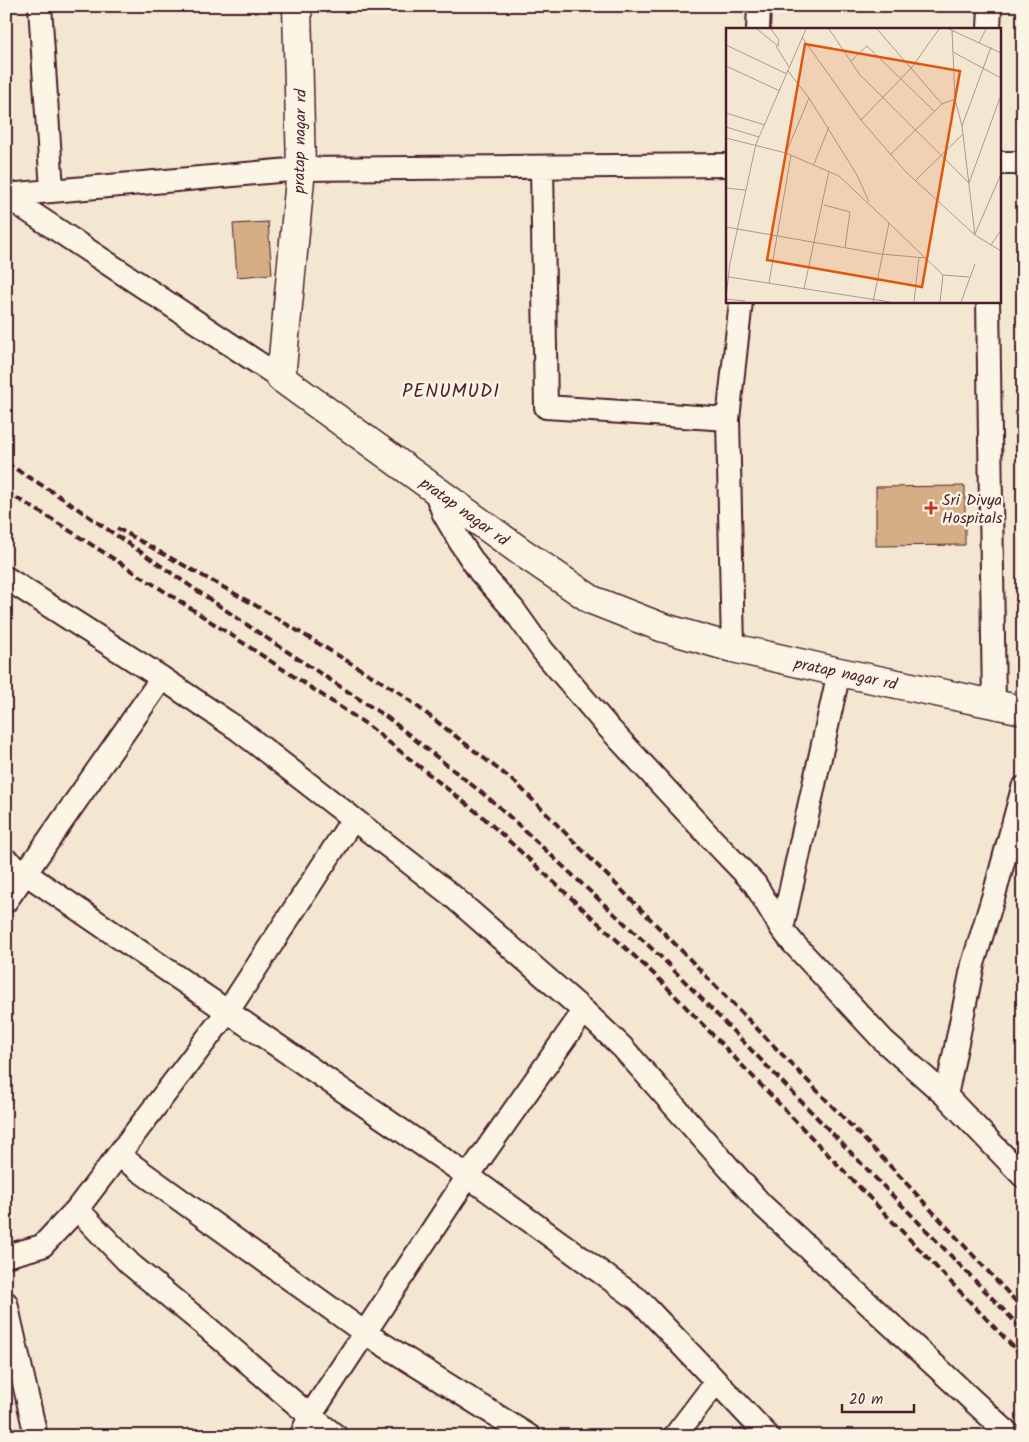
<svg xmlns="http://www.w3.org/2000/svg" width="1029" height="1442" font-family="Kalam,sans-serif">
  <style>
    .building { fill: #d5ae86; stroke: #4a1f2b }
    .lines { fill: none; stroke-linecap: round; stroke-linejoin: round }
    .street-casing { stroke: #4a1f2b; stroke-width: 26 }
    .secondary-casing { stroke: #4a1f2b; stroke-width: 31 }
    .street { stroke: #fcf5e5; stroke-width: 22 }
    .secondary { stroke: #fcf5e5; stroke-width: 28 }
    .rail { stroke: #4a1f2b; stroke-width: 4; stroke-dasharray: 8 4; stroke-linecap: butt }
    .poi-dot { fill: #c8321e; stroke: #fcf5e5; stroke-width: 2 }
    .labels { text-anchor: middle; stroke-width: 5; stroke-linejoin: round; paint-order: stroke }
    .street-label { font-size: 16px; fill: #4a1f2b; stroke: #fcf5e5 }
    .poi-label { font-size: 16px; fill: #4a1f2b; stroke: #fcf5e5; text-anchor: start }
    .quarter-label { font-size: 19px; letter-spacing: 1px; fill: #4a1f2b; stroke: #fcf5e5 }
    .inset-road { fill: none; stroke: #b0978f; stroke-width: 1 }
    .view { fill: #e0560e; fill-opacity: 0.15; stroke: #e0560e; stroke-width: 2.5 }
    .inset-edge { fill: none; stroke: #4a1f2b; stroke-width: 2.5 }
  </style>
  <rect width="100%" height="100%" fill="#f4e7d2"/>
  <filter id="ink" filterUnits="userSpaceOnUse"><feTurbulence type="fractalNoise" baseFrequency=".02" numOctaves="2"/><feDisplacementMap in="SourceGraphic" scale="10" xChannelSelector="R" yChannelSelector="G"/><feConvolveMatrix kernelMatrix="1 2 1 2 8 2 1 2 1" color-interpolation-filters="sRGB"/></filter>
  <g filter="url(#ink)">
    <path class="building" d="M268,222L272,274L237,277L233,224Z
      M965,486V545L876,546V487Z"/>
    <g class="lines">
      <g class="street-casing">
        <path id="street" d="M40,6L52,190
          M758,29L759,6
          M989,29L990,6
          M1000,163H1023
          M542,167L546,407L728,419
          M6,195L301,169L728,165
          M6,196L281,378
          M988,301L994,704
          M434,488L444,514L462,545L480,572L513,609L543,651L607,726L710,837L755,884L782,929L793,943L884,1041L946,1096L973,964L996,888L1023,788
          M6,578L162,678L239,730L450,894L584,1011L622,1047L761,1204L1011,1436
          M733,648L728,419L741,301
          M6,860L468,1176L639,1300L768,1436
          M6,901L162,678
          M782,929L839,672
          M946,1096L1023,1176
          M118,1155L365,1333L529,1436
          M77,1209L130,1264L208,1328L310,1416L336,1436
          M6,1256L42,1246L77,1209L228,1011L353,819
          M6,1303L36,1436
          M301,1436L310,1416L468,1176L584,1011
          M675,1436L716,1382"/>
      </g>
      <g class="secondary-casing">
        <path id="secondary" d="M297,6L301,169L281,378L520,551L592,600L661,627L733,648L839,672L1023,710"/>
      </g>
      <use href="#street" class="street"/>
      <use href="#secondary" class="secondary"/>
      <path class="rail" d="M6,463L56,494L259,633L388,718L497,805L663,959L1023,1330
        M6,492L42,513L178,600L366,724L484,818L656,976L1023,1357
        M117,528L255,605L400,693L516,783L677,946L894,1170L1023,1309"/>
    </g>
  </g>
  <path class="poi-dot" d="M928.5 500.5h5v5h5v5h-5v5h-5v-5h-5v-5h5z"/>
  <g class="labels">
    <g class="street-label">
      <text transform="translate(299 141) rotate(-89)" y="6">pratap nagar rd</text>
      <text transform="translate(465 511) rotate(36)" y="6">pratap nagar rd</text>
      <text transform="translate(846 673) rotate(12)" y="6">pratap nagar rd</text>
    </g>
    <g class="poi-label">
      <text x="942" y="505">Sri Divya<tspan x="942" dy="18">Hospitals</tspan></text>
    </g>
    <g class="quarter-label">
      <text x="451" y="397">PENUMUDI</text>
    </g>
  </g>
  <g transform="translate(726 28)">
    <rect width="275" height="275" fill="#f4e7d2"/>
    <path class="inset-road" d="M31,1L52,18L53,12L45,1M103,1L134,47L243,155L275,67M151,1L216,76M223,1L275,25M226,2L229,71M76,9L135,92L179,143L249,207L275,223M253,15L260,1M0,17L61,46M50,18L63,39M227,24L275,50M125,33L141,18L208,83M0,38L54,63M62,43L83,70M0,85L39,97M135,92L186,39L213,1M236,98L265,19M0,99L33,109M0,110L60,125L113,148L163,195L147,274M60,125L83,70L131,147L143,174M164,127L216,76L229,71L236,98L249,207M88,136L103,99M189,153L237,106M0,160L19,162M98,177L124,184L119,220M163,195L217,247L214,274M0,199L155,226L200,230M249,206L275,146M265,217L275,202M217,247L243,249M3,249L164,274M43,255L65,127M78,261L103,143M0,269L4,235L30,116L80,1M0,271L19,273M188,274L193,229M235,274L249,236"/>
    <path class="view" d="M79,16L234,43L196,259L41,232Z"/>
    <rect width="275" height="275" class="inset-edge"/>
  </g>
  <rect width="1029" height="1442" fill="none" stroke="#fcf5e5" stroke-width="25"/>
  <rect x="12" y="12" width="1004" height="1417" fill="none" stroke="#4a1f2b" stroke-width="2" filter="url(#ink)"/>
  <path d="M842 1404v8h72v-8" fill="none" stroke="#4a1f2b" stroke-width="2.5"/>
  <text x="849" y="1404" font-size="15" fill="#4a1f2b" stroke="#fcf5e5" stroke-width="4" paint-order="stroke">20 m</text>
</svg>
